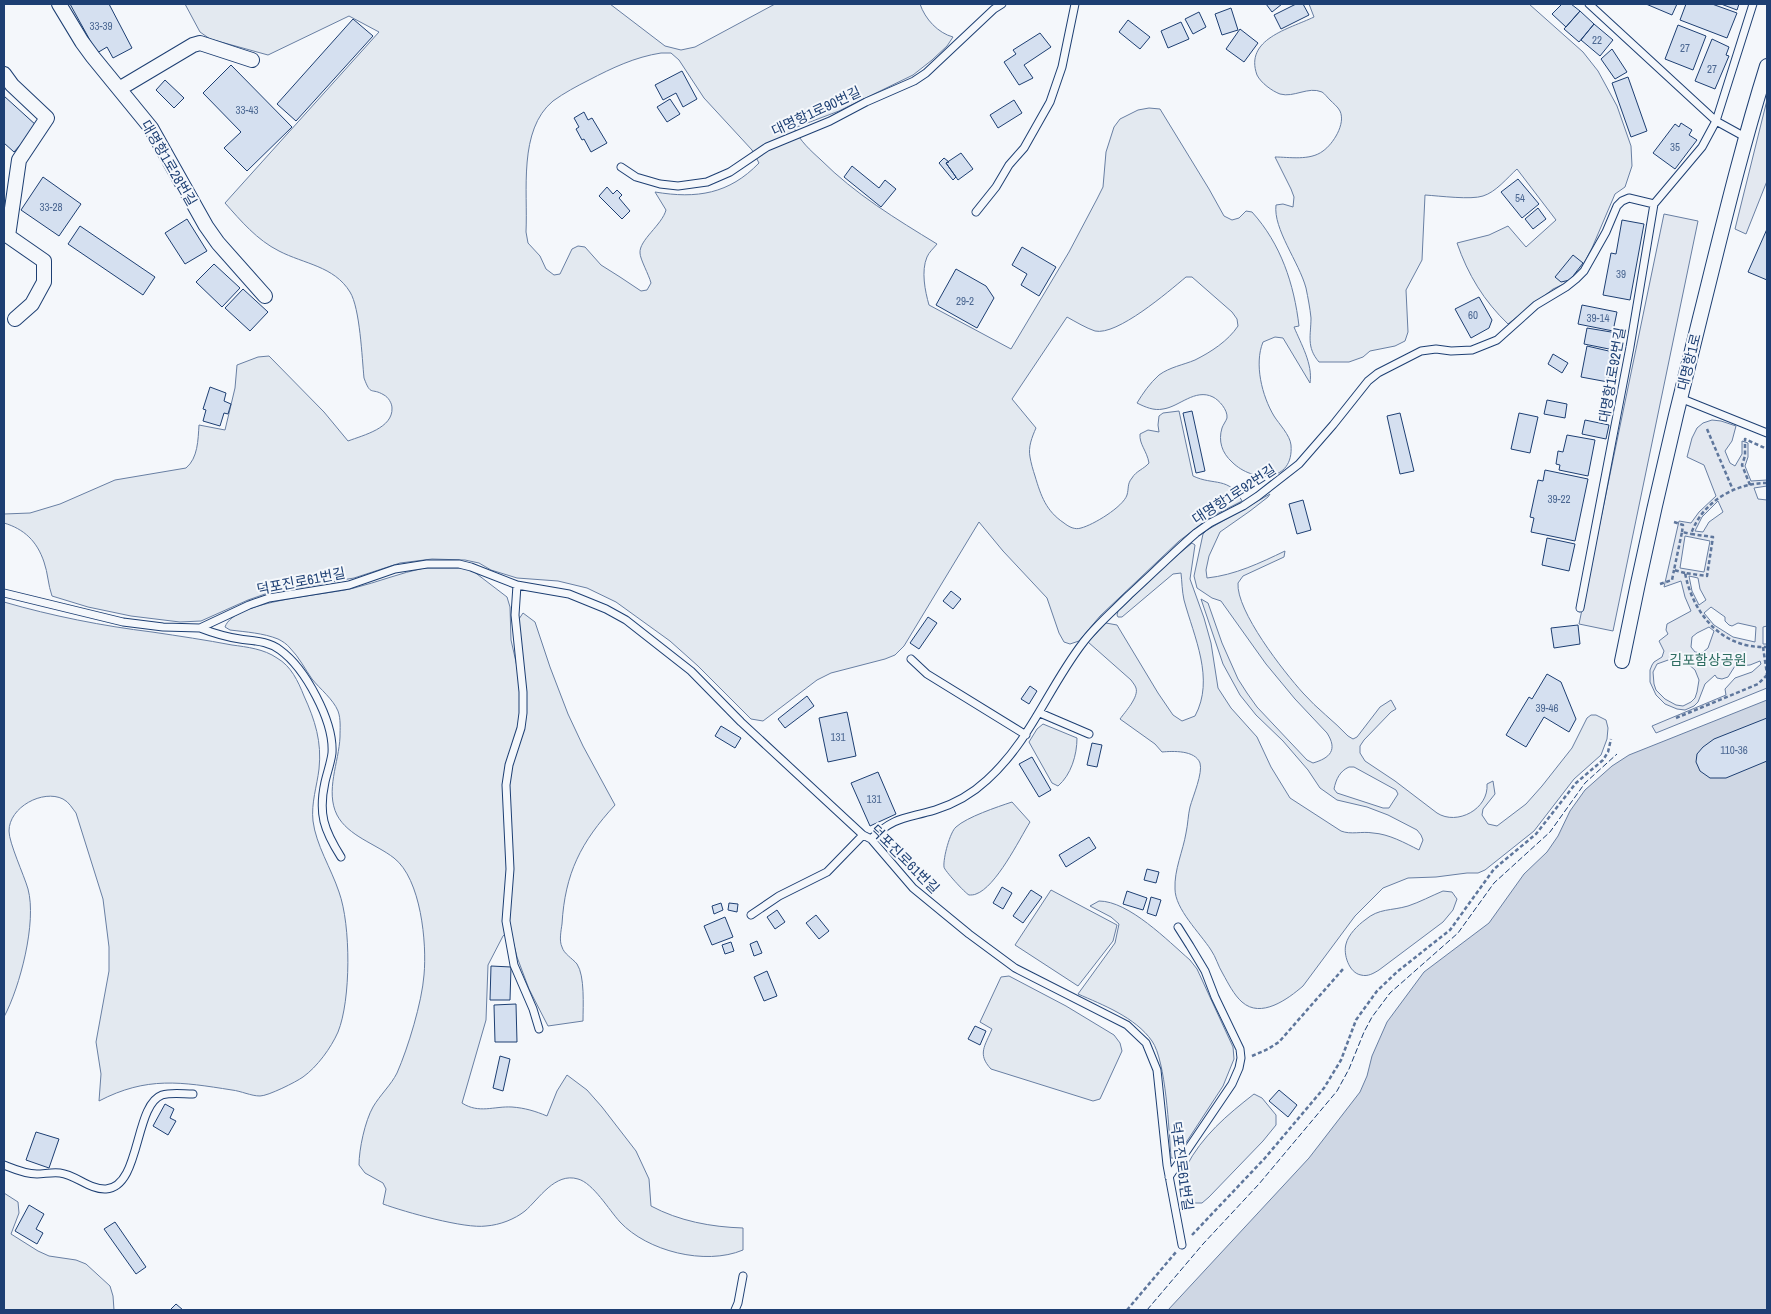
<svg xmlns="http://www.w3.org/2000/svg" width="1771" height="1314" font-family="'Archivo Narrow','Noto Sans KR',sans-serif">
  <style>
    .green { fill: #e3e9f0; stroke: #687fa3; fill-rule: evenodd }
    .parking { fill: #e3e8f0; stroke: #687fa3; fill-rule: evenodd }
    .water { fill: #cfd7e4; stroke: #687fa3 }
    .building { fill: #d5e0f0; stroke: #1d3f73 }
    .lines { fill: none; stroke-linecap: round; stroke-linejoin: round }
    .lane-casing { stroke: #1d3f73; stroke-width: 9 }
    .street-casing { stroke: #1d3f73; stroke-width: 16 }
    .path { stroke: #5e769c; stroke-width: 2.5; stroke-dasharray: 4 2.5; stroke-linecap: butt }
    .lane { stroke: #f4f7fb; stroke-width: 7 }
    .street { stroke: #f4f7fb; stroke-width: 14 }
    .fence { stroke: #1d3f73; stroke-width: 1; stroke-dasharray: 6 2.5; stroke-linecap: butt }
    .labels { text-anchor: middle; stroke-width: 4; stroke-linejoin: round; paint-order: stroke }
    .number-label { font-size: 11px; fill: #4b6792 }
    .street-label { font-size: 14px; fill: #1d3f73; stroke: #f4f7fb }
    .park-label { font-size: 14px; fill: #2c6c60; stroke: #f4f7fb }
  </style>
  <rect width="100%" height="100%" fill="#f4f7fb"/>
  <path class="green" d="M185,4H610L665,46L681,50L695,47L775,4H920C925,19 938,33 953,37L947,46L932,60L913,75L839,111L794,128C800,141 810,150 821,160C855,194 896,219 937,244C934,248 929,252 927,257C921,271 925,291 929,305L1011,349L1069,252L1097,199L1103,187L1106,152L1114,127L1120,119L1138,110L1149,108L1160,109L1209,189L1224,216L1232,220L1239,218L1246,211L1252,212C1281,244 1294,284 1299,326L1294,327C1301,344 1313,364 1310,383L1283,338L1275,337L1263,342C1254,364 1262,396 1274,416C1279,424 1290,435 1291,445C1294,483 1253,483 1232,462C1222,453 1218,441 1222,428C1223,425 1226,421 1227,418C1228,410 1219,400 1213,397C1195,388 1179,407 1163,409C1154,411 1145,407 1137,403C1143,393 1150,383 1159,375C1170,367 1183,365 1195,360C1211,352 1228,341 1238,326L1237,319L1232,312L1192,277H1186C1168,292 1117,336 1095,331C1086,328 1076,322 1067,317L1012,399L1036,428C1032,437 1028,447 1030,457C1031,463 1033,470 1035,476C1041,496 1046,511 1064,523C1069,527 1075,530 1081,528C1093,525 1123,507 1127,495C1129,488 1127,484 1132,478C1136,471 1144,469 1149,463C1147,451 1139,444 1140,434L1148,430L1159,432L1158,425L1159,416L1163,413L1179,411L1193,476C1214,486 1229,476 1242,501L1211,517L1179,541L1100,616L1079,641L1070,644L1064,642L1059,633L1047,598L1003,551L979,522L904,646L895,655L885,659L831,673L817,680L763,721L751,719L698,666L670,641L616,602L587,588L558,581L517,578L491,570L479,563L465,560L432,559L400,563L354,578L268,593L248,600L201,621L180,622L131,616L88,607L52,596C48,585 48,573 44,562C37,541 24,529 4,523V514L30,513L60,504L115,480L186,468C198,458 198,440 199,425L225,430L235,388L237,365L258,357L269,356L324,412L348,441C364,435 393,428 392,408C392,403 388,397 384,395C371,387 371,397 364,378C362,358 360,308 350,292C334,266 304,264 279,251C257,240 241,221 225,203L379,32L349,16L268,55L210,39L200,32ZM661,53H671L679,60L704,98L752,150L759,163C729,194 697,199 655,192L666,210C662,225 639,240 640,253C640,259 649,275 651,283L647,290L641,291L620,277L601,265L585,247L578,246L572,249L560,274L554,275L546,269L540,256L528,243L526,232C528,191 518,130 553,101C564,93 577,86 589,80C612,68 635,57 661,53Z
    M1309,4H1529L1583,52L1598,71L1617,106L1631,146L1632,166L1625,187L1615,194L1592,248L1581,269L1568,282L1553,289L1508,324C1484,301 1468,275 1457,243L1489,235L1508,226L1526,247L1556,220L1517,169C1507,178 1496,192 1483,196C1471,200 1440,196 1425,195L1422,260L1406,290L1408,332L1405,341L1395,346L1370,351L1363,357L1349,362H1319C1306,347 1311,335 1311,318C1310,308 1308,298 1306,288C1299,262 1273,229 1276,205L1283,204L1293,207L1294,197L1291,189L1275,157C1289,157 1310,161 1323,151C1333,144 1346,124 1340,111C1338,107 1333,103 1330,100C1328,98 1324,93 1322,92C1308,86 1294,98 1280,94C1272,91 1261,83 1257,75C1244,39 1289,29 1314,17Z
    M1270,494L1268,497L1250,511L1220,532L1209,556L1206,570L1207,578C1235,575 1260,563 1285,551L1284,557L1243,576L1238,583C1236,611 1284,672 1303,693C1317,709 1334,721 1348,736L1353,739L1357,737L1380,707L1391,700L1396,709L1391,712L1364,740L1360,746V753L1365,761L1395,781L1437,813C1457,826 1489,809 1487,784L1493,781L1495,794L1483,809L1482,815L1488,824L1497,826L1526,804L1542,786L1572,748L1587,718L1591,715H1596L1606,720L1608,728L1607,739L1601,755L1574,779L1534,831L1485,870L1478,873H1467L1436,877L1408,878L1383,888L1355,916L1303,986C1288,999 1261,1019 1242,1002C1234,995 1228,983 1223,974C1218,966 1216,957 1211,950C1200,933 1175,909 1175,889C1174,870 1183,851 1186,833C1188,824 1188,815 1190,807C1193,796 1203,773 1200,763C1195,750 1173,751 1162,752L1155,744L1120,719C1125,712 1139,697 1136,688C1135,685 1133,683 1131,680L1088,642L1106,623L1117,625L1158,693L1173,715L1182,721L1195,716C1215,679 1194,637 1184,600C1182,591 1182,582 1181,573L1173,574L1122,617H1118L1117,615L1118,611L1168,563L1192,543L1195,545L1190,579L1204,618L1211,643L1218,688L1231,708L1257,737L1271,767L1290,798L1341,831C1351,835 1362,831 1373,833C1389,834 1405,843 1419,850L1423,840L1421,835L1417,830L1388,815L1367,807L1337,800L1320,788L1308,770L1283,741L1256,715L1240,695L1223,664L1201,599L1208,603L1222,643L1238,679L1247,693L1257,707L1307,760L1313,763C1330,758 1338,750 1327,733L1295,699L1266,664L1221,601L1212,598L1197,588L1194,576L1203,534L1207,530ZM1349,767H1354L1396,790L1398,794L1389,808H1383L1337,793L1334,789C1336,779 1340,771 1349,767Z
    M424,568H464L473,571L507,597L510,607L511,640L521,684L519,619L523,613L535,622L550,667L568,714L583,746L615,805C581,842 565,873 562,924C561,931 559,941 562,947C564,954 572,958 577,964C585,976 583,1006 583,1021L548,1026L529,989L517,957L510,929L503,936L488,965L486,1020L462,1103C479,1114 494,1106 512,1107C525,1108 535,1111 547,1116L557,1091L567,1075L587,1090L602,1107L636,1151L649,1179L651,1206C679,1221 711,1227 743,1228V1250C705,1266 647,1251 620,1222C609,1210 593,1183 578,1179C555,1172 539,1199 525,1211C515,1219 500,1225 486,1226C465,1229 405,1212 383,1204L386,1189L383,1183L365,1173L359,1165C359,1149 365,1121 373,1107C380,1095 391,1085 397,1073C408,1048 422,1002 424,975C427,943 421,879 394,858C376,844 348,836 337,815C325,791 339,762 340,737C340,729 341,719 338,711C333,699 320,689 312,679C305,669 299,657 290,648C287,644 282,641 278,639C263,633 246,632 230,630L225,627C234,600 328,595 354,588C378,582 400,573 424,568Z
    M4,602C52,616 103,626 152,632C179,636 206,640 232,645C247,647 264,649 277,658C291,666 298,681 304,696C315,720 322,742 319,769C317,786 311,803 313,821C316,845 331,868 339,892C351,925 351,1000 338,1032C331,1048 317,1067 303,1077C296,1082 268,1096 260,1096C251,1096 241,1091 232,1090C181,1082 147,1076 99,1101L101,1074L96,1042L109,971V947L103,899L76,813C72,808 69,802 63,799C43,789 9,807 9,831C9,843 24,875 28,889C37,922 20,987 4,1017Z
    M1043,724L1077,738C1077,755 1071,775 1058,786L1052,783L1029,742L1037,729Z
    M1012,802L1030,822C1019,840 996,887 976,894C974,895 971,895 969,895C965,893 944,870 944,867C943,858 950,832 956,827C967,817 997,807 1012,802Z
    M1051,890L1117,925L1113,941L1078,986L1015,945Z
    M1443,891L1452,892L1457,899L1453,910L1443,922L1379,970C1374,973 1368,977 1361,975C1349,973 1343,954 1346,944C1348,935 1358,925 1365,920C1379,908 1391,911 1408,906C1420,902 1431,896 1443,891Z
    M1099,901C1129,901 1168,941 1190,960L1197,969L1233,1047L1234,1059L1223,1086L1176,1158H1171C1169,1131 1166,1061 1152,1041C1135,1017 1103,1005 1078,994L1115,943L1119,924L1111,917L1090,906Z
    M1009,976L1066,1006L1114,1035L1120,1043L1122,1051L1100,1099L1093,1101L991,1069C977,1054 985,1046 992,1029L980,1022L1001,977Z
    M1254,1094L1262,1098L1276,1115V1125L1263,1141L1209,1197L1202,1203H1195C1190,1199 1183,1193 1181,1185C1180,1180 1183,1172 1186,1167C1202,1136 1227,1115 1254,1094Z
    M4,1193L18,1202L19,1213L11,1234L38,1251L49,1256L76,1260L86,1264L110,1286L113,1296L114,1310H4Z"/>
  <path class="parking" d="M1767,100V181L1746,234L1735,229Z
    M1664,214L1698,221L1613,631L1579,624Z
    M1712,420L1721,421L1736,426L1732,441L1725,451L1730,463L1735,466L1742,454V441L1748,443V457L1745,466L1751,481L1767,480V486L1754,488L1758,499L1767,500V626L1763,627V644H1767V688L1656,733L1652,726L1726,695L1725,689L1735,678L1752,672L1761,664L1760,661L1750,665L1735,666L1728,677L1722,679L1717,678L1715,675L1705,684L1698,702L1694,706L1685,710L1677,709L1665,704L1656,695L1650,682V670L1652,665L1654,662L1662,657L1664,651L1659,641L1668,634L1666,630L1667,624L1691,611L1685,597L1681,581L1664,587L1679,521L1691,523L1699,512L1716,496L1704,465L1687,457L1692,438L1697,428L1703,423ZM1718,501L1723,512L1709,522L1703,532L1695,531L1702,517ZM1685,536L1710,541L1704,572L1680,568ZM1689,576L1698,578L1700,589L1706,600L1699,605L1692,591ZM1711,607L1725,617V621L1729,625L1732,626L1738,623L1756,627L1755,642L1733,637L1714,625L1704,613ZM1709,627L1714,631L1708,648L1702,653L1695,652L1691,647L1692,637L1697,633ZM1671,659L1683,660L1687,663L1695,670L1699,680L1697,692L1695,698L1691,702L1683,706L1676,705L1665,699L1656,690L1654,684L1653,672L1657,664Z"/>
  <path class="water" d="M1767,700V1310H1168L1309,1158L1360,1092L1367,1076L1372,1056L1387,1022L1424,972L1489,923L1524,874L1547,852L1558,836L1570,811L1585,790L1612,766L1629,755Z"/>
  <path class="building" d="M70,4H109L132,48L113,58L107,47L97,53Z
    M1266,4H1282L1272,12Z
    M1296,4H1303L1309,15L1281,29L1274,15Z
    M1562,4H1571L1580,11L1566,27L1552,14Z
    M1646,4H1677L1672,15Z
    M1686,4H1712L1737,13L1727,38L1680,20Z
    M1721,4H1739L1737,10Z
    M1231,8L1238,30L1222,35L1215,14Z
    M1580,11L1594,24L1579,42L1564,29Z
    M1199,12L1206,27L1193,34L1185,19Z
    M353,19L373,36L296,121L277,104Z
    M1128,20L1150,37L1140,49L1119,32Z
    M1181,22L1189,39L1168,48L1161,31Z
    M1594,24L1613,40L1600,56L1581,40Z
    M1678,25L1706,36L1693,70L1665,59Z
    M1240,29L1258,43L1244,62L1226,49Z
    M1040,33L1051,47L1024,65L1033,78L1019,85L1004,62L1016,54L1013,50Z
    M1712,39L1729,47L1726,55L1729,56L1715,89L1695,81Z
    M1612,49L1627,72L1615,79L1601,59Z
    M231,65L292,127L247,171L224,148L241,132L203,93Z
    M682,71L697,99L683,107L676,93L663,100L655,85Z
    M1628,77L1647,131L1631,137L1612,83Z
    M165,80L184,98L174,108L156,90Z
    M4,96L37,126L14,152L4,143Z
    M670,99L680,114L667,122L657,107Z
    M1014,100L1022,113L998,128L990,115Z
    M584,112L588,120L592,118L607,143L591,152L584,139L582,140L576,129L579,127L574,118Z
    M1681,123L1692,130L1689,135L1697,140L1675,169L1653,153L1675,124L1679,127Z
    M961,153L973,169L958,180L946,163Z
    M944,158L949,162L946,163L956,177L953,180L939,163Z
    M852,166L879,188L885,180L896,189L881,207L844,177Z
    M43,177L81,204L59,236L21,210Z
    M1518,179L1539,204L1522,218L1501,192Z
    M607,187L613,194L617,190L622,195L619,198L630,211L622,219L599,196Z
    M1538,208L1546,219L1533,229L1525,219Z
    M187,219L207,251L185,264L165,233Z
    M1622,220L1644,224L1630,300L1603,295L1611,253L1616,254Z
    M80,226L155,277L143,295L68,244Z
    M1767,229V280L1748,272Z
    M1022,247L1056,267L1039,296L1021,285L1027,274L1012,265Z
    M1573,255L1583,263L1570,280L1561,282L1555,277Z
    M214,264L240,288L222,307L196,282Z
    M956,269L986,286L994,298L977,328L936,305Z
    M243,289L268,312L250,331L225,308Z
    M1479,297L1492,320L1489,328L1471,338L1455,309Z
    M1582,305L1617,312L1613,331L1578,324Z
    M1587,328L1617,333L1614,350L1584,344Z
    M1587,346L1613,352L1608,382L1581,377Z
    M1553,354L1568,363L1562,373L1548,364Z
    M210,387L226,393L224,401L231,404L228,414L224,413L220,426L203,421L206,410L203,409Z
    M1547,400L1567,404L1565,418L1544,414Z
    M1192,411L1205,471L1196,473L1183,413Z
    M1400,413L1414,471L1400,474L1387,416Z
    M1519,413L1538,417L1530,453L1511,449Z
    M1585,420L1609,425L1606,439L1582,434Z
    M1567,435L1595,440L1588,476L1559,470L1560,465L1556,464L1558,451L1563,452Z
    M1545,470L1588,479L1575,541L1531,532L1534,518L1530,517L1538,480L1543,481Z
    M1303,500L1311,530L1297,534L1289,504Z
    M1547,538L1575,544L1569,571L1542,565Z
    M951,591L961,599L953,609L943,601Z
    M928,617L937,623L919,649L910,643Z
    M1578,625L1580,644L1554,648L1551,628Z
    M1547,674L1561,682L1576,719L1569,732L1544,717L1526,747L1506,735L1529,697L1532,699Z
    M1030,686L1037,691L1029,704L1021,699Z
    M807,696L814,706L785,728L778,719Z
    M847,712L856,756L828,762L819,718Z
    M1767,718V761L1726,778H1710L1700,771L1696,762L1697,754L1703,747L1714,739Z
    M721,726L741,738L735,748L715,736Z
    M1092,743L1102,745L1097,767L1087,765Z
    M1032,757L1051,790L1039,797L1019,764Z
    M878,772L896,814L870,826L851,783Z
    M1089,837L1096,848L1066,867L1059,855Z
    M1147,869L1159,872L1156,883L1144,880Z
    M1002,887L1012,893L1003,909L993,903Z
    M1031,890L1042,897L1023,923L1013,916Z
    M1127,891L1147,898L1143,910L1123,904Z
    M1151,897L1161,900L1156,916L1147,913Z
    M721,903L723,910L714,914L712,906Z
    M729,903L738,904L737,912L728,910Z
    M777,910L785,922L775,929L767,917Z
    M816,915L829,931L819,939L806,923Z
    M725,917L733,937L712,945L704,926Z
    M757,941L762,953L754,956L750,944Z
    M731,942L734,951L725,954L722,945Z
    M491,966L511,967L510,1000H490Z
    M767,971L777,996L764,1001L754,977Z
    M516,1004L517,1042H495L494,1005Z
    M975,1026L986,1031L980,1045L968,1039Z
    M500,1056L510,1059L503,1091L493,1088Z
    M1279,1090L1297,1105L1288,1117L1269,1101Z
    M165,1104L174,1109L170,1118L176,1121L168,1135L153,1126Z
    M36,1132L59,1139L49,1168L26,1160Z
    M29,1205L44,1214L36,1229L43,1233L37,1244L15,1231Z
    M115,1222L146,1267L136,1274L104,1229Z
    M176,1304L183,1310H170Z"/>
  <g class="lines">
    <g class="lane-casing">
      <path id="lane" d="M1589,4L1716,121L1745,137
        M621,167L636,177L660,184L678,186L707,182L730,172L767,147L830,121L866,102L914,81L926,73L994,9L1002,4
        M976,212L996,187L1009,165L1024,148L1050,102L1062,67L1075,4
        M1680,398L1767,433
        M517,585L515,615L523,692V713L521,728L509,765L506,785L510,869L506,921L514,965L533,1009L539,1029
        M4,593L123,622L163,627L200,628L249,605L269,598L349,585L395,569L427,564H459L471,567L517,585L569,594L606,609L626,620L691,671L741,722L863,835L871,839L913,888L969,934L1015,968L1127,1025L1146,1043L1157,1070L1167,1165L1182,1245
        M1580,608L1630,347L1654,204L1702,147L1716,121L1753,4
        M200,628C213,633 226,637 240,639C254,641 268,641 280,650C305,668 334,721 332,753C331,762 327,773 325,782C318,814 324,830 341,857
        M911,659L927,674L1026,735
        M1040,713L1089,734
        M871,839C895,816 905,819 935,810C954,804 972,794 987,780C1031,740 1047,690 1082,644C1095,626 1113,611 1129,595C1151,575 1173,553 1196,533L1210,523L1243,506L1258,496L1299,464L1333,425L1368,381L1378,373L1421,351L1436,349L1451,351L1472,350L1497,340L1536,305L1566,287L1576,279L1584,271L1606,232L1617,206L1622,201L1629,198L1654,204
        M751,915L779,896L827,872L863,835
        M4,1165C14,1169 25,1174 37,1174C44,1174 52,1172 60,1173C76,1175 90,1190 106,1189C141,1187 134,1105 162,1095C172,1092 183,1094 193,1094
        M1169,1177L1232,1084L1239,1068L1241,1058L1240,1049L1215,997L1205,971L1190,946L1178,927
        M735,1310L738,1303L743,1276"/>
    </g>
    <g class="street-casing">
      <path id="street" d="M59,4L82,42L93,57L151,128L206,226L218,243L265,296
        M4,74L12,85L47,118L19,160L8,236L44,261V282L32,304L15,319
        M119,89L193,45L200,43L252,60
        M1622,661C1645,546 1671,432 1700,318C1721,234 1741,149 1767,66"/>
    </g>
    <path class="path" d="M1707,429L1733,490
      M1767,483C1735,483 1702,502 1691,534L1713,537L1707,576L1685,573C1693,614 1722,649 1767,647
      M1750,485L1742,465L1745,456V439L1767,449
      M1674,522L1683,525L1682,532
      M1685,573L1674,570L1682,532L1691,534
      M1660,584L1672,580L1674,570
      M1763,647L1767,674
      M1676,718L1758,684L1767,675
      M1252,1056L1268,1049L1279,1042L1343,969
      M1192,1235L1265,1158L1324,1088L1341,1060L1356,1020L1377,991L1398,971L1450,930L1494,869L1536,834L1576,783L1603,760L1608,752L1611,739
      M1127,1310L1176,1252"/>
    <use href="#lane" class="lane"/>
    <use href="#street" class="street"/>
    <path class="fence" d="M1147,1310L1203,1244L1259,1184L1337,1091L1349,1069L1364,1032L1372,1017L1390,993L1458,933L1494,883L1550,832L1585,783L1617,754"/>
  </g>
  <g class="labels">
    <g class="number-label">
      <text x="101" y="30">33-39</text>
      <text x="1597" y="44">22</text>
      <text x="1685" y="52">27</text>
      <text x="1712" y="73">27</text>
      <text x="247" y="114">33-43</text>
      <text x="1675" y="151">35</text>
      <text x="1520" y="202">54</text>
      <text x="51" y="211">33-28</text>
      <text x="1621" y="278">39</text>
      <text x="965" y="305">29-2</text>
      <text x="1473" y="319">60</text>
      <text x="1598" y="322">39-14</text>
      <text x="1559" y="503">39-22</text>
      <text x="1547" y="712">39-46</text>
      <text x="838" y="741">131</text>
      <text x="1734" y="754">110-36</text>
      <text x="874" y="803">131</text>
    </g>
    <g class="street-label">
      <text transform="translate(816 111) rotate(-25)" y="5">대명항1로90번길</text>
      <text transform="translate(169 163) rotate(60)" y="5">대명항1로28번길</text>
      <text transform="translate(1689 362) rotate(-76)" y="5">대명항1로</text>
      <text transform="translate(1612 375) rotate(-80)" y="5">대명항1로92번길</text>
      <text transform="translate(1234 494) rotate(-33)" y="5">대명항1로92번길</text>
      <text transform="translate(301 581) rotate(-11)" y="5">덕포진로61번길</text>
      <text transform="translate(905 859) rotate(45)" y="5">덕포진로61번길</text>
      <text transform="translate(1182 1166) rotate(82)" y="5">덕포진로61번길</text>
    </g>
    <g class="park-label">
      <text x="1708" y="665">김포함상공원</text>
    </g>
  </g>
  <rect width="1771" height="1314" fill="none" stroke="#1d3f73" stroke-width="10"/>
</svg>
